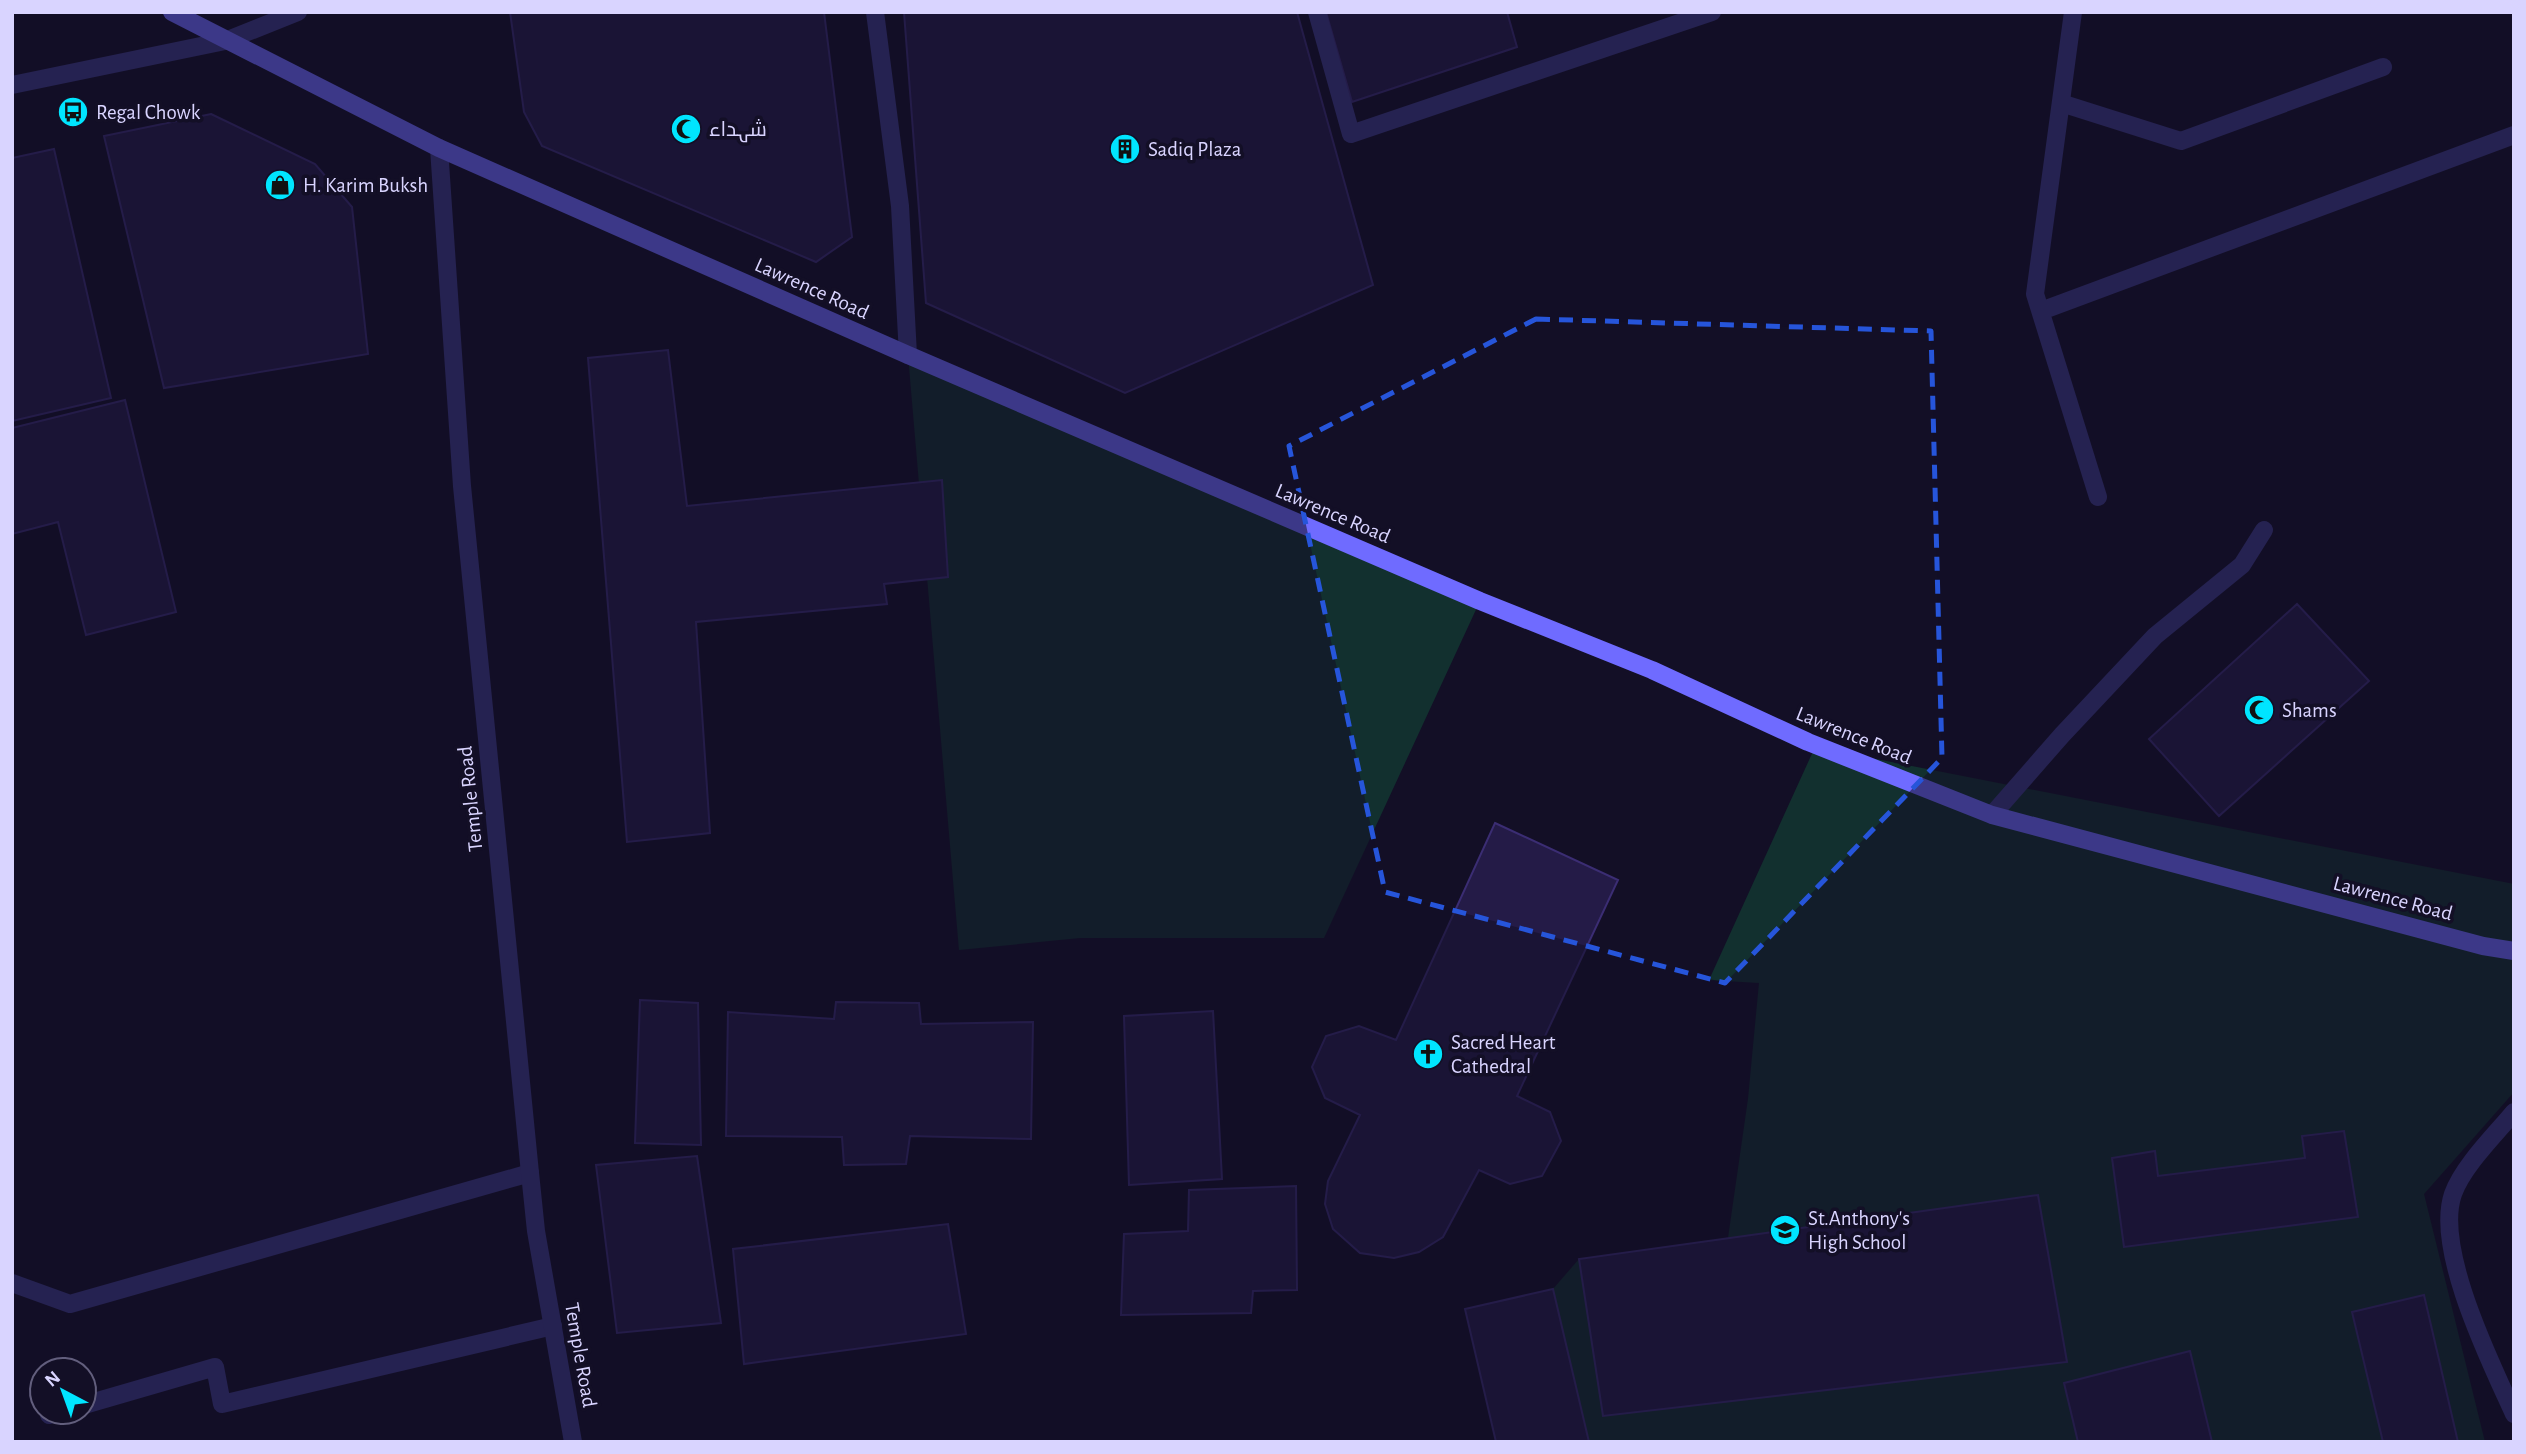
<svg xmlns="http://www.w3.org/2000/svg" width="2526" height="1454" font-family="'Alegreya Sans',Cairo,sans-serif">
  <style>
    .green { fill: #12302f }
    .building { fill: #241b47; stroke: #3b2d73; stroke-width: 2 }
    .lines { fill: none; stroke-linecap: round; stroke-linejoin: round }
    .service { stroke: #3d3a85; stroke-width: 18 }
    .minor { stroke: #3d3a85; stroke-width: 18 }
    .tertiary { stroke: #3d3a85; stroke-width: 18 }
    .secondary { stroke: #6f6bff; stroke-width: 18 }
    .marked { fill: none; stroke: #2655da; stroke-width: 5; stroke-dasharray: 14 9; stroke-linejoin: round }
    .labels { text-anchor: middle; stroke-width: 7; stroke-linejoin: round; paint-order: stroke }
    .poi-label { font-size: 21px; fill: #d9d4ff; stroke: #130f26; text-anchor: start }
    .street-label { font-size: 21px; fill: #d9d4ff; stroke: #130f26 }
  </style>
  <rect width="100%" height="100%" fill="#130f26"/>
  <path class="green" d="M908,355L1480,601L1324,938H1080L959,950Z
    M1815,747L2514,884V1092L2424,1194L2485,1442H1496L1465,1309L1553,1289L1579,1259L1728,1238L1748,1099L1759,983L1709,980Z"/>
  <path class="building" d="M510,12H824L852,237L816,262L542,146L524,112Z
    M904,12H1297L1373,285L1125,393L926,303Z
    M1326,12H1507L1517,47L1352,102Z
    M211,114L315,164L352,207L368,354L164,388L104,136Z
    M54,149L111,398L12,421V158Z
    M668,350L687,506L942,480L948,577L884,584L887,604L696,622L710,833L627,842L588,358Z
    M125,400L176,612L86,635L58,522L12,534V428Z
    M2297,604L2369,681L2219,816L2149,739Z
    M1495,823L1618,880L1517,1096L1550,1112L1561,1141L1542,1176L1510,1184L1479,1170L1443,1237L1419,1252L1394,1258L1360,1253L1333,1229L1325,1204L1328,1181L1360,1115L1325,1098L1312,1067L1326,1036L1359,1026L1396,1040Z
    M640,1000L698,1003L701,1145L635,1143Z
    M836,1002L919,1003L921,1024L1033,1022L1031,1139L910,1136L906,1164L844,1165L842,1137L726,1136L728,1012L834,1019Z
    M1213,1011L1222,1179L1129,1185L1124,1016Z
    M2344,1131L2358,1217L2124,1247L2112,1158L2155,1151L2158,1176L2305,1158L2302,1136Z
    M697,1156L721,1323L617,1333L596,1165Z
    M1296,1186L1297,1290L1253,1291L1251,1313L1121,1315L1124,1234L1188,1231L1189,1190Z
    M2038,1195L2067,1362L1603,1416L1579,1259Z
    M948,1224L966,1334L744,1364L733,1249Z
    M1553,1289L1589,1442H1496L1465,1309Z
    M2424,1295L2458,1442H2383L2352,1312Z
    M2190,1351L2212,1442H2078L2064,1383Z"/>
  <g class="lines">
    <path class="service" d="M875,12L900,206L908,355
      M1317,12L1351,134L1712,12
      M84,1405L215,1367L222,1404L553,1326
      M49,1415L60,1412"/>
    <path class="minor" d="M2073,12L2035,294L2098,497
      M12,85L225,41L298,12
      M2061,103L2181,141L2383,67
      M2041,311L2514,135
      M1992,815L2062,735L2155,636L2242,565L2264,530
      M2514,1112C2495,1135 2463,1166 2453,1194C2434,1249 2491,1363 2514,1414
      M12,1283L70,1304L530,1173"/>
    <path class="tertiary" d="M439,148L462,486L530,1173L536,1231L573,1442"/>
    <path class="secondary" d="M172,12L439,148L908,355L1480,601L1652,670L1808,742L1992,815L2483,946L2514,951"/>
  </g>
  <path d="M0 0H2526V1454H0ZM1536,319L1931,331L1942,758L1725,983L1385,892L1289,446Z" fill="#130f26" fill-opacity=".55" fill-rule="evenodd"/>
  <path class="marked" d="M1536,319L1931,331L1942,758L1725,983L1385,892L1289,446Z"/>
  <defs>
    <g id="bus-disc" transform="scale(1.575)"><circle r="9.5" fill="#00e5ff" stroke="#130f26"/><path d="M-5-6H5V4H4V6H2V4H-2V6H-4V4H-5ZM-3.5-4V0h7V-4ZM-3.5 1.2v1.5H-2V1.2ZM2 1.2v1.5H3.5V1.2Z" fill="#111"/></g>
    <g id="mosque-disc" transform="scale(1.575)"><circle r="9.5" fill="#00e5ff" stroke="#130f26"/><path d="M3.5-4.9A6 6 0 1 0 3.5 4.9A5 5 0 1 1 3.5-4.9Z" fill="#111"/></g>
    <g id="building-disc" transform="scale(1.575)"><circle r="9.5" fill="#00e5ff" stroke="#130f26"/><path d="M-4-6H4V6H1V3H-1V6H-4ZM-2.5-4.3h1.7v1.8h-1.7ZM.8-4.3h1.7v1.8H.8ZM-2.5-1h1.7V.8h-1.7ZM.8-1h1.7V.8H.8Z" fill="#111"/></g>
    <g id="shop-disc" transform="scale(1.575)"><circle r="9.5" fill="#00e5ff" stroke="#130f26"/><path d="M-5-2.5h2.3a2.7 3.5 0 0 1 5.4 0H5L5.5 6h-11ZM-1.5-2.5h3a1.5 2.3 0 0 0-3 0Z" fill="#111"/></g>
    <g id="church-disc" transform="scale(1.575)"><circle r="9.5" fill="#00e5ff" stroke="#130f26"/><path d="M-1.2-6h2.4v3.5h3.3v2.4h-3.3V6h-2.4V-.1h-3.3v-2.4h3.3Z" fill="#111"/></g>
    <g id="school-disc" transform="scale(1.575)"><circle r="9.5" fill="#00e5ff" stroke="#130f26"/><path d="M0-5L7-2L0 1L-7-2ZM-4 1L0 2.5L4 1V4Q0 6-4 4Z" fill="#111"/></g>
  </defs>
  <g fill-rule="evenodd">
    <use href="#bus-disc" x="73" y="112"/>
    <use href="#mosque-disc" x="686" y="129"/>
    <use href="#building-disc" x="1125" y="149"/>
    <use href="#shop-disc" x="280" y="185"/>
    <use href="#mosque-disc" x="2259" y="710"/>
    <use href="#church-disc" x="1428" y="1054"/>
    <use href="#school-disc" x="1785" y="1230"/>
  </g>
  <g class="labels">
    <g class="poi-label">
      <text x="96" y="119">Regal Chowk</text>
      <text x="709" y="136">شہداء</text>
      <text x="1148" y="156">Sadiq Plaza</text>
      <text x="303" y="192">H. Karim Buksh</text>
      <text x="2282" y="717">Shams</text>
      <text x="1451" y="1049">Sacred Heart<tspan x="1451" dy="24">Cathedral</tspan></text>
      <text x="1808" y="1225">St.Anthony's<tspan x="1808" dy="24">High School</tspan></text>
    </g>
    <g class="street-label">
      <text transform="translate(812 288) rotate(24)" y="7">Lawrence Road</text>
      <text transform="translate(1333 513) rotate(23)" y="7">Lawrence Road</text>
      <text transform="translate(1854 735) rotate(22)" y="7">Lawrence Road</text>
      <text transform="translate(470 799) rotate(-96)" y="7">Temple Road</text>
      <text transform="translate(2393 898) rotate(15)" y="7">Lawrence Road</text>
      <text transform="translate(581 1355) rotate(80)" y="7">Temple Road</text>
    </g>
  </g>
  <rect width="2526" height="1454" fill="none" stroke="#d9d4ff" stroke-width="28"/>
  <g transform="translate(63 1391) rotate(319)"><circle r="33" fill="#130f26" stroke="#625e7d" stroke-width="2"/>
  <path d="M0-5L12 26L0 18L-12 26Z" fill="#00e5ff"/>
  <text y="-10" font-size="19" font-weight="bold" text-anchor="middle" fill="#d9d4ff">N</text>
  </g>
</svg>
